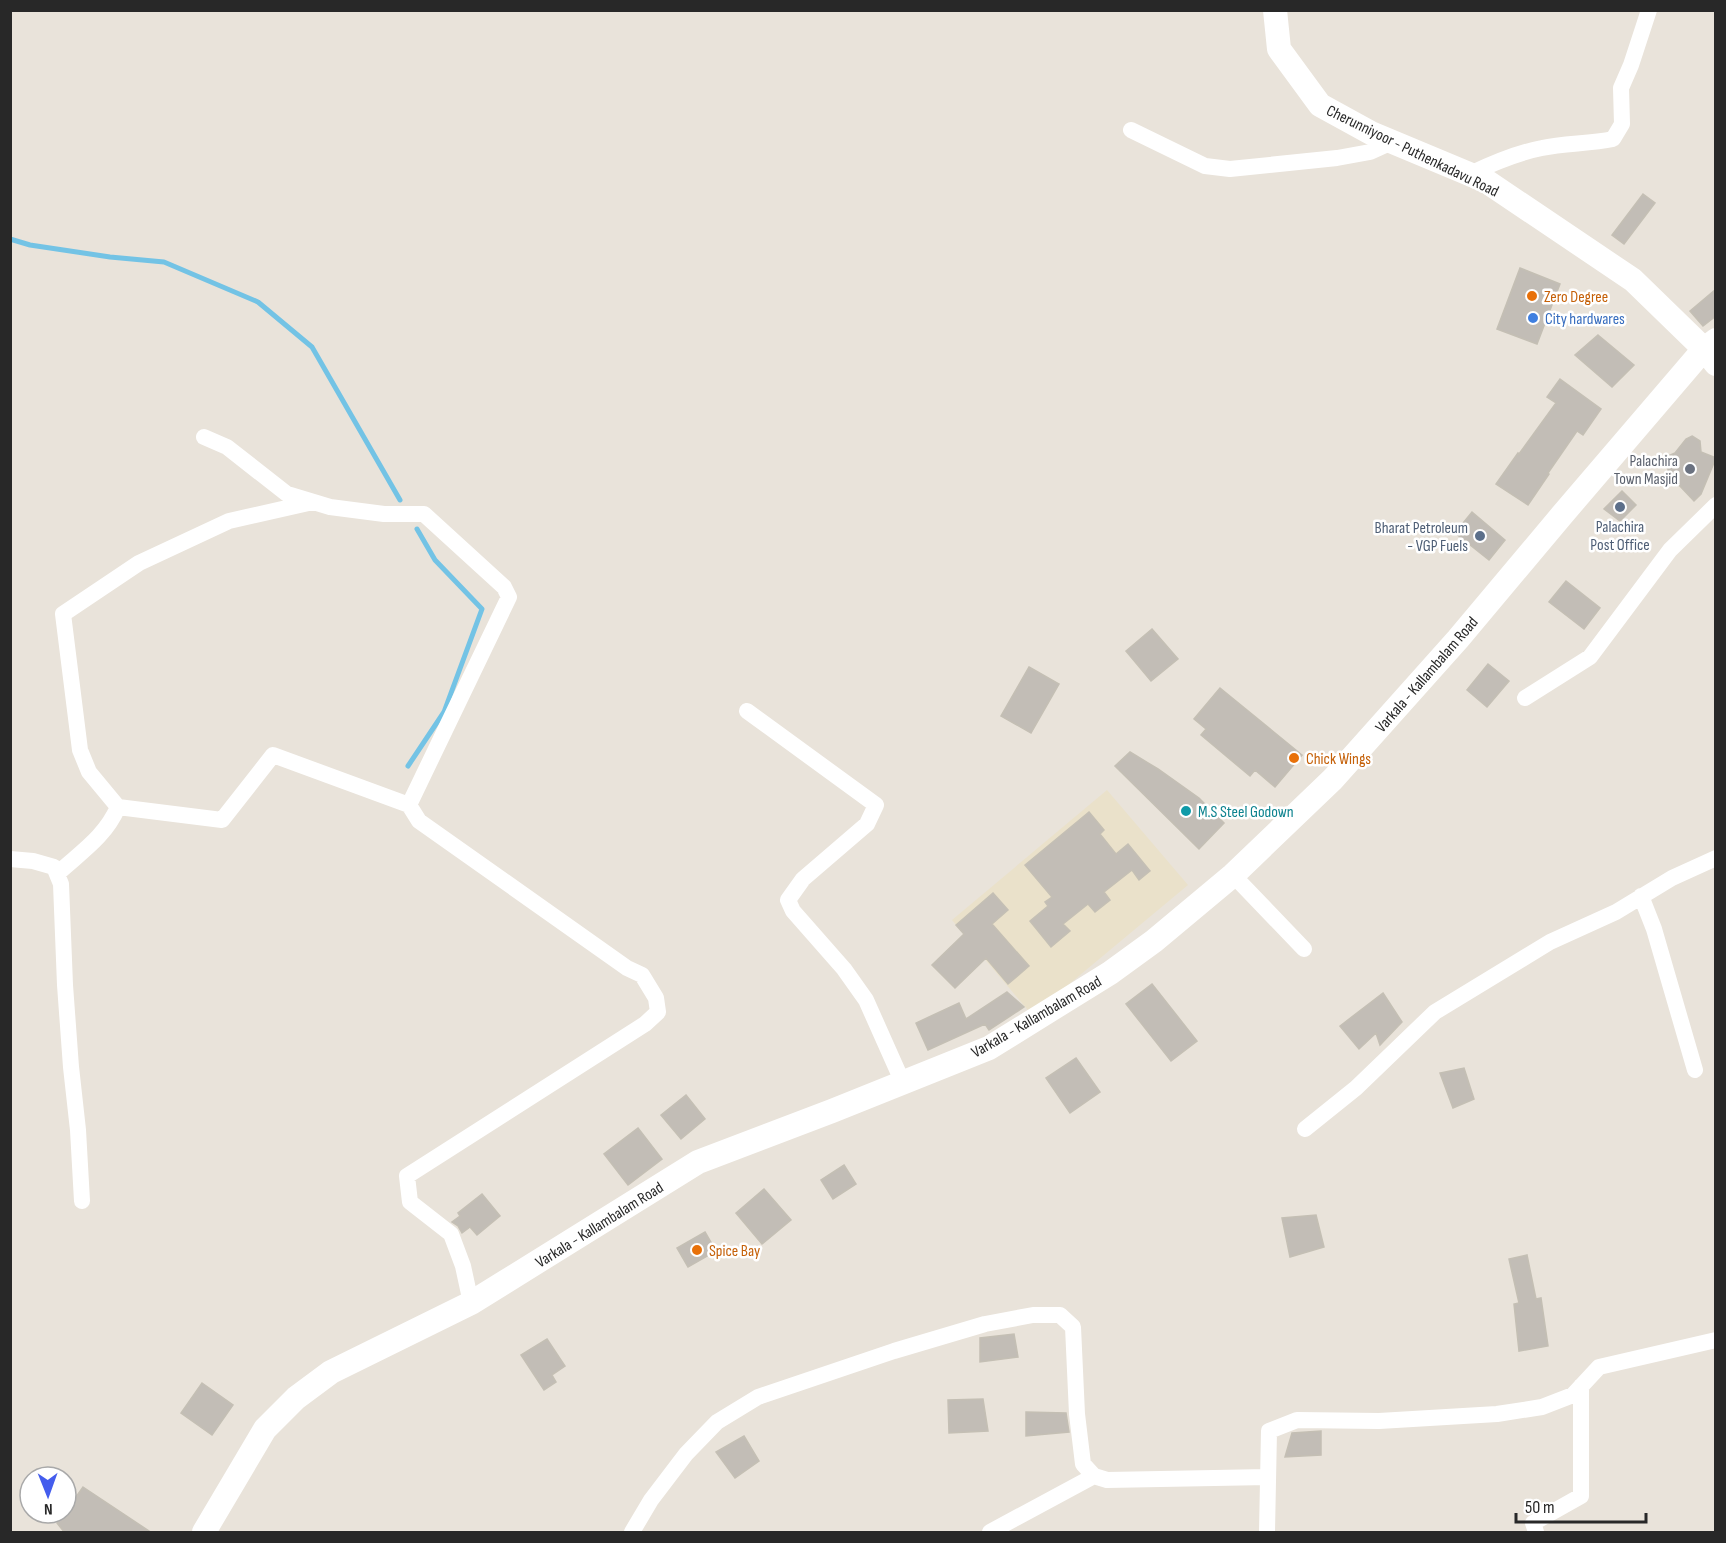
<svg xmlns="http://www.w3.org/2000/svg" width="1726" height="1543" font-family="'Sofia Sans Condensed',sans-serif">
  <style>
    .education { fill: #eae1ca }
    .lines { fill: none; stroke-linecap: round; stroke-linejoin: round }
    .stream { stroke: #73c3e5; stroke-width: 5 }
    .building { fill: #c2bdb6; stroke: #c4bfb4; stroke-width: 1.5 }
    .street { stroke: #fff; stroke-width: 16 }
    .secondary { stroke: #fff; stroke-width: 24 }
    .food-dot { fill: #e8710a; stroke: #fff; stroke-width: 2 }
    .shop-dot { fill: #3f7fe0; stroke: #fff; stroke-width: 2 }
    .worship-dot { fill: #6b7280; stroke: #fff; stroke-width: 2 }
    .service-dot { fill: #5c6f8a; stroke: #fff; stroke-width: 2 }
    .culture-dot { fill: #0f9aa8; stroke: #fff; stroke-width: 2 }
    .labels { text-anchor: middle; stroke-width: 5; stroke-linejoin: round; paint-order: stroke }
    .street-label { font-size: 16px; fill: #282828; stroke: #fff }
    .food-label { font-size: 16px; fill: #c56008; stroke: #fff; text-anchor: start }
    .shop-label { font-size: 16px; fill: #366cbe; stroke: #fff; text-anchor: start }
    .worship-label { font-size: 16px; fill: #5b616d; stroke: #fff; text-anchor: end }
    .service-label { font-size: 16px; fill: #4e5e75; stroke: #fff }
    .culture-label { font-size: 16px; fill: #0d838f; stroke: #fff; text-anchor: start }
  </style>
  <rect width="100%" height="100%" fill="#e9e3da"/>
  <path class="education" d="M1107,790L1188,885L1032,1015L952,920Z"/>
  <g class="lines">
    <path class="stream" d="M10,239L30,245L110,257L164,262L258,302L312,347L400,500
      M408,766L444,712L482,609L435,560L417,529"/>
  </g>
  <path class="building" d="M1643,194L1655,203L1624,244L1612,235Z
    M1520,268L1560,284L1537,344L1497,329Z
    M1716,289V316L1703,326L1690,311Z
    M1598,335L1634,365L1612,387L1575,355Z
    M1560,379L1601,409L1583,435L1577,431L1548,473L1549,474L1528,505L1496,484L1518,453L1519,454L1556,403L1547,397Z
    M1692,436L1700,441L1701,452L1716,458L1701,494L1694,501L1678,484L1668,480V469L1665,465L1668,456L1675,453L1686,439Z
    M1622,491L1636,505L1620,521L1604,509Z
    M1472,512L1505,540L1489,560L1455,533Z
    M1566,581L1600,608L1584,629L1549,602Z
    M1152,629L1178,659L1151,681L1126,651Z
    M1488,664L1509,681L1487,707L1467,690Z
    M1029,667L1059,684L1031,733L1001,716Z
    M1220,688L1302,755L1275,787L1255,770L1250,776L1201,735L1206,729L1194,719Z
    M1130,752L1158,769L1199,798L1224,823L1199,849L1115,766Z
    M1089,812L1104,830L1100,834L1116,854L1128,844L1150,871L1139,880L1132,870L1104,892L1110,900L1095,912L1088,904L1063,924L1070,931L1051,947L1030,921L1048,906L1045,902L1052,897L1025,865Z
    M993,893L1008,910L992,924L1029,966L1008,984L986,958L955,988L932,965L964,934L956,925Z
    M1152,984L1197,1041L1171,1061L1126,1004Z
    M1007,992L1024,1007L989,1030L985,1024L928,1050L916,1023L959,1003L966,1019Z
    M1383,993L1402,1022L1380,1045L1376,1033L1359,1049L1340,1026Z
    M1076,1058L1100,1092L1070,1113L1046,1078Z
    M1464,1068L1474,1099L1453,1108L1440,1073Z
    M686,1095L705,1119L681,1139L661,1115Z
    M638,1128L662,1159L628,1185L604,1154Z
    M844,1165L856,1184L833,1199L821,1180Z
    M764,1189L791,1220L762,1244L736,1213Z
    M482,1194L500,1216L477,1235L470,1227L462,1233L458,1226L452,1222L460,1216L458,1213Z
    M1316,1215L1324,1247L1290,1257L1282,1218Z
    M705,1232L716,1251L688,1267L677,1248Z
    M1527,1255L1536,1299L1541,1298L1548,1346L1519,1351L1514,1304L1519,1303L1509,1259Z
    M1014,1334L1018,1357L980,1362V1338Z
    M547,1339L565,1366L552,1375L556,1382L544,1390L521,1355Z
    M202,1383L233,1405L212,1435L181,1413Z
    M983,1399L988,1431L949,1433L948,1400Z
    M1026,1412L1066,1413L1069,1432L1026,1436Z
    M1321,1431V1455L1285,1457L1292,1433Z
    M744,1436L759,1461L735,1478L716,1452Z
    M83,1487L152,1533H65L57,1523L64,1513H66V1511Z"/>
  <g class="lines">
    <path class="street" d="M1131,130L1205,166L1230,169L1337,158L1370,152L1392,142
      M1470,174C1493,163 1516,153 1542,148C1565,143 1589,144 1613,139L1622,124L1621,88L1631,65L1649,10
      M204,437L227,447L287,494L330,507L384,514H424L504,587L509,597L409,805L419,821L627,968L642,975L656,998L658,1012L645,1024L407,1176L410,1202L451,1234L463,1266L471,1303
      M1525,698L1590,657L1670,550L1716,505
      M747,711L876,805L867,824L803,879L788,900L793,911L844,969L866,1000L903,1083
      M118,807L222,820L273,755L409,805
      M10,859L33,861L54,867L61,884L65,985L71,1067L78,1130L82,1201
      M57,874C81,852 105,837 118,807L89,772L80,750L63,614L139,563L229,521L313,502
      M1233,875L1304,949
      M1641,896L1654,929L1695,1070
      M1305,1129L1356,1088L1435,1012L1550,942L1616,912L1672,878L1716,858
      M632,1532L651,1500L686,1454L717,1422L758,1397L894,1351L985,1324L1033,1315H1060L1073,1327L1077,1414L1083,1464L1094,1476L1107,1480L1268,1477
      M990,1532L1094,1476
      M1267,1532L1269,1431L1297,1420L1379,1421L1497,1414L1542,1407L1573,1395L1599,1367L1716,1340
      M1536,1532L1533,1523L1581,1496V1386"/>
    <path class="secondary" d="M1275,10L1279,49L1320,105L1371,133L1486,181L1633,280L1704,349L1716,364
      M204,1532L265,1429L296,1398L331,1372L471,1303L698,1162L832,1111L989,1048L1110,973L1154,941L1233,875L1333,779L1458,639L1562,515L1704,349L1716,340"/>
  </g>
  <g class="food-dot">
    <circle cx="1532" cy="296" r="6"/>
    <circle cx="1294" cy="758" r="6"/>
    <circle cx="697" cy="1250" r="6"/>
  </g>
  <circle class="shop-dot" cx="1533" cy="318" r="6"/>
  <circle class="worship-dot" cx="1690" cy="469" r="6"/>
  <g class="service-dot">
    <circle cx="1620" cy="507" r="6"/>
    <circle cx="1480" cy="536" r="6"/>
  </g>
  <circle class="culture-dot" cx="1186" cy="811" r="6"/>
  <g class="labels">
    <g class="street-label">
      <text transform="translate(1413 150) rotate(26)" y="6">Cherunniyoor - Puthenkadavu Road</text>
      <text transform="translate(1426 674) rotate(-49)" y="6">Varkala - Kallambalam Road</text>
      <text transform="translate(1036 1016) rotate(-30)" y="6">Varkala - Kallambalam Road</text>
      <text transform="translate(599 1224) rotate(-32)" y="6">Varkala - Kallambalam Road</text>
    </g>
    <g class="food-label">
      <text x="1544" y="302">Zero Degree</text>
      <text x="1306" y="764">Chick Wings</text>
      <text x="709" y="1256">Spice Bay</text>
    </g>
    <g class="shop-label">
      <text x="1545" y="324">City hardwares</text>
    </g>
    <g class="worship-label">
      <text x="1678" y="466">Palachira<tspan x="1678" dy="18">Town Masjid</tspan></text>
    </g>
    <g class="service-label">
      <text x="1620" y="532">Palachira<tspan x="1620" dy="18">Post Office</tspan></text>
      <text x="1468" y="533" text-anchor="end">Bharat Petroleum<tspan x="1468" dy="18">- VGP Fuels</tspan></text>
    </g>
    <g class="culture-label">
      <text x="1198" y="817">M.S Steel Godown</text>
    </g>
  </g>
  <rect width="1726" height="1543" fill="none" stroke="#282828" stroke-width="24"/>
  <g transform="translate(48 1495) rotate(179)"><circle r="28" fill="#ffffff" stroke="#a9a9a9" stroke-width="1.5"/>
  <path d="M0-4.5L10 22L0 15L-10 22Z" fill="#445ded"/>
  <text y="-9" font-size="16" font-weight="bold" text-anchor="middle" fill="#282828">N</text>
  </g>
  <path d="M1516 1513v9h130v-9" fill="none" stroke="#282828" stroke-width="3"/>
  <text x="1525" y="1513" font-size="18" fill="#282828" stroke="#ffffff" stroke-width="4.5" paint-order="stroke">50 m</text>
</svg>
